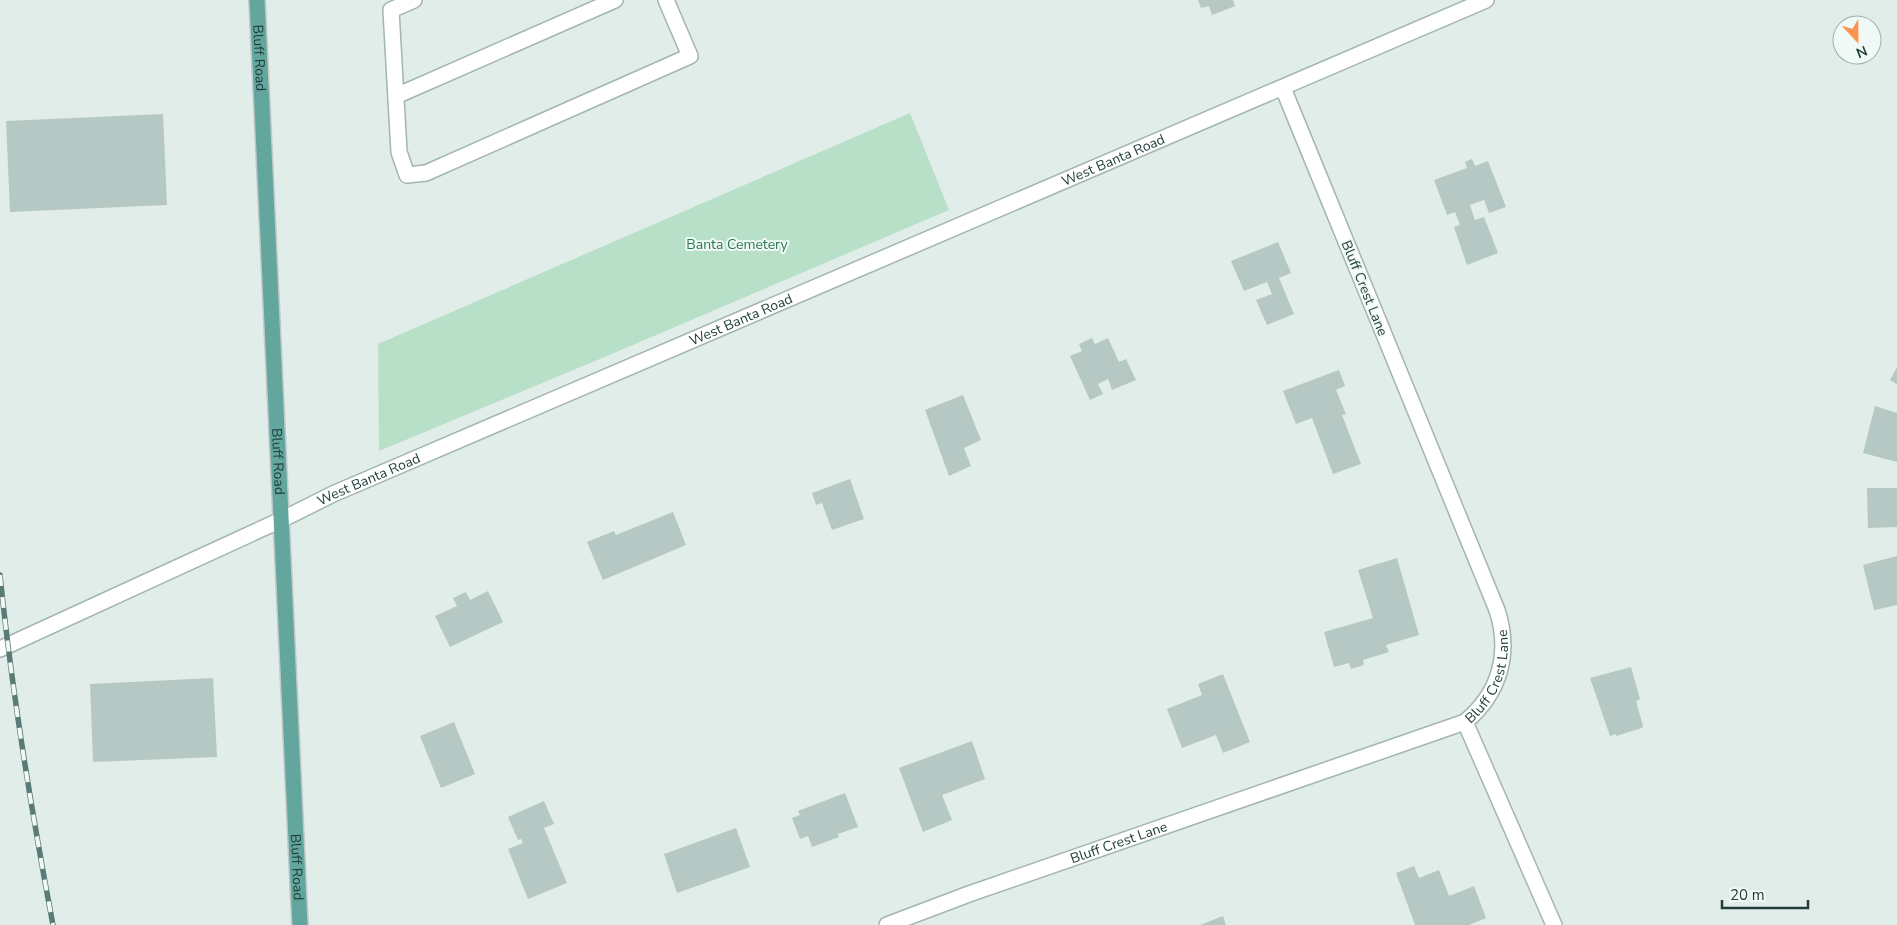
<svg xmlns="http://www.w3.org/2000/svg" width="1897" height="925" font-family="'Nunito Sans',sans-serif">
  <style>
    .green { fill: #b8e0c8 }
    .building { fill: #b6c8c3 }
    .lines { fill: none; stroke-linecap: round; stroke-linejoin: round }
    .minor-casing { stroke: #a3b5b1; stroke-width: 18 }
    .major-casing { stroke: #c1c9c8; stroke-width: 18 }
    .minor { stroke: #fff; stroke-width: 15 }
    .major { stroke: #62a69e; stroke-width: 15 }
    .rail-casing { stroke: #5a7a76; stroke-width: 5.5 }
    .rail { stroke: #f1f9f6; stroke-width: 4; stroke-dasharray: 11; stroke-linecap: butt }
    .labels { text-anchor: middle; stroke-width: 4; stroke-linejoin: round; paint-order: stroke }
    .street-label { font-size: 14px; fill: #203f3b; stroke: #f1f9f6 }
    .park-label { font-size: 14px; fill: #277953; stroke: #f1f9f6 }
  </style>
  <rect width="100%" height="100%" fill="#e1ede9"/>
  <path class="green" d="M910,113L949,210L607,356L379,451L378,344Z"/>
  <path class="building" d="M1198,0H1233L1235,6L1212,15L1209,6L1201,8Z
    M163,114L167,205L10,212L6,121Z
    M1472,159L1475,166L1488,161L1506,207L1489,213L1484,200L1470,205L1475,220L1484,217L1498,253L1467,265L1454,227L1460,225L1455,212L1447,215L1434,180L1467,168L1465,162Z
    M1278,242L1291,273L1279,278L1294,314L1267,325L1256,300L1272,294L1267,282L1244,291L1231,261Z
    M1092,338L1095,344L1108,338L1119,362L1126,359L1136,380L1112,390L1108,379L1098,384L1103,394L1090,400L1070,356L1082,351L1079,344Z
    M1897,367V384L1890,380Z
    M1339,370L1345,386L1336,390L1346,414L1342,415L1361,464L1333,474L1312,418L1296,424L1283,391Z
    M963,395L981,440L964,448L971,466L949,476L925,410Z
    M1875,406L1897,413V462L1863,453Z
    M850,479L864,519L832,530L822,503L816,505L812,493Z
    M1867,488H1897V527L1868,528Z
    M673,512L686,545L603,580L587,542L614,531L616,535Z
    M1897,556V605L1874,610L1863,565Z
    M1397,558L1419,635L1386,645L1389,652L1363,660L1364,665L1351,669L1349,663L1334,667L1324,632L1373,618L1358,570Z
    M488,591L503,622L450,647L435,616L457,606L453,598L466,592L470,600Z
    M1631,667L1640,699L1636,701L1643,726L1642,728L1616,736V734L1610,736L1590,678Z
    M1223,674L1250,742L1223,753L1216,735L1182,748L1167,709L1202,695L1198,684Z
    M213,678L217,757L93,762L90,684Z
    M454,722L475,774L441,788L420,736Z
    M972,741L985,779L942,795L952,820L923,832L899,768Z
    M845,793L858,827L838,834L839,837L812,847L808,836L800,839L792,818L800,815L798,811Z
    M544,801L554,824L544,828L567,883L528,899L508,849L523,843L521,839L518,840L508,817Z
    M736,828L750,867L677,893L664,854Z
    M1414,866L1419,878L1439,870L1449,896L1474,886L1486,918L1469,925H1415L1396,873Z
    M1223,916L1226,925H1200Z"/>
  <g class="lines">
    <g class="minor-casing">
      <g id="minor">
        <path d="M414,0L391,10L399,152L407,175L426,173L690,56L666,0"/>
        <path d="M396,96L615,0"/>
        <path id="s1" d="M0,649L283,519L333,494L1486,0"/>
        <path d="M1465,722L1554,925"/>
        <path id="s2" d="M887,925L969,894L1465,722C1500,693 1511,653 1497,610L1283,88"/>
      </g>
    </g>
    <g class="major-casing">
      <g id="major">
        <path id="s3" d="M257,0L300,925"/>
      </g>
    </g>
    <use href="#minor" class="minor"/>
    <use href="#major" class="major"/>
    <g class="rail-casing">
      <path id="rail" d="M0,575C12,693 31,809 53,925"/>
    </g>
    <use href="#rail" class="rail"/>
  </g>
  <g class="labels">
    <g class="street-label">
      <text dy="5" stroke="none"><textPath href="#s3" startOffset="58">Bluff Road</textPath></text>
      <text dy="5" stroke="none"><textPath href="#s1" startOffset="1216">West Banta Road</textPath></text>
      <text transform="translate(1365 288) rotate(68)" y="5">Bluff Crest Lane</text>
      <text dy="5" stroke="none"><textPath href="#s1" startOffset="811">West Banta Road</textPath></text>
      <text dy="5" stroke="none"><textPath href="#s3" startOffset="462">Bluff Road</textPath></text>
      <text dy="5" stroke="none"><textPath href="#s1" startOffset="406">West Banta Road</textPath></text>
      <text dy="5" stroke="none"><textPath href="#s2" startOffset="666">Bluff Crest Lane</textPath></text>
      <text dy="5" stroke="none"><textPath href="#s2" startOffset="246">Bluff Crest Lane</textPath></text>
      <text dy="5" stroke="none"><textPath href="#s3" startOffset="868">Bluff Road</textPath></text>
    </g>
    <g class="park-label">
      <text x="737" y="249">Banta Cemetery</text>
    </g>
  </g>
  <g transform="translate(1857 40) rotate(158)"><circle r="24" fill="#f1f9f6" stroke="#9dafab"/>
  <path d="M0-4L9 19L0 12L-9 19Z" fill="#fd934f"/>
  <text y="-8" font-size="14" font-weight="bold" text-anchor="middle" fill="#203f3b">N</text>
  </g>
  <path d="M1722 900v8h86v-8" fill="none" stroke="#203f3b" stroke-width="2.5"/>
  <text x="1730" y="900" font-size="15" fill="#203f3b" stroke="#f1f9f6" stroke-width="4" paint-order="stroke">20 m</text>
</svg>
